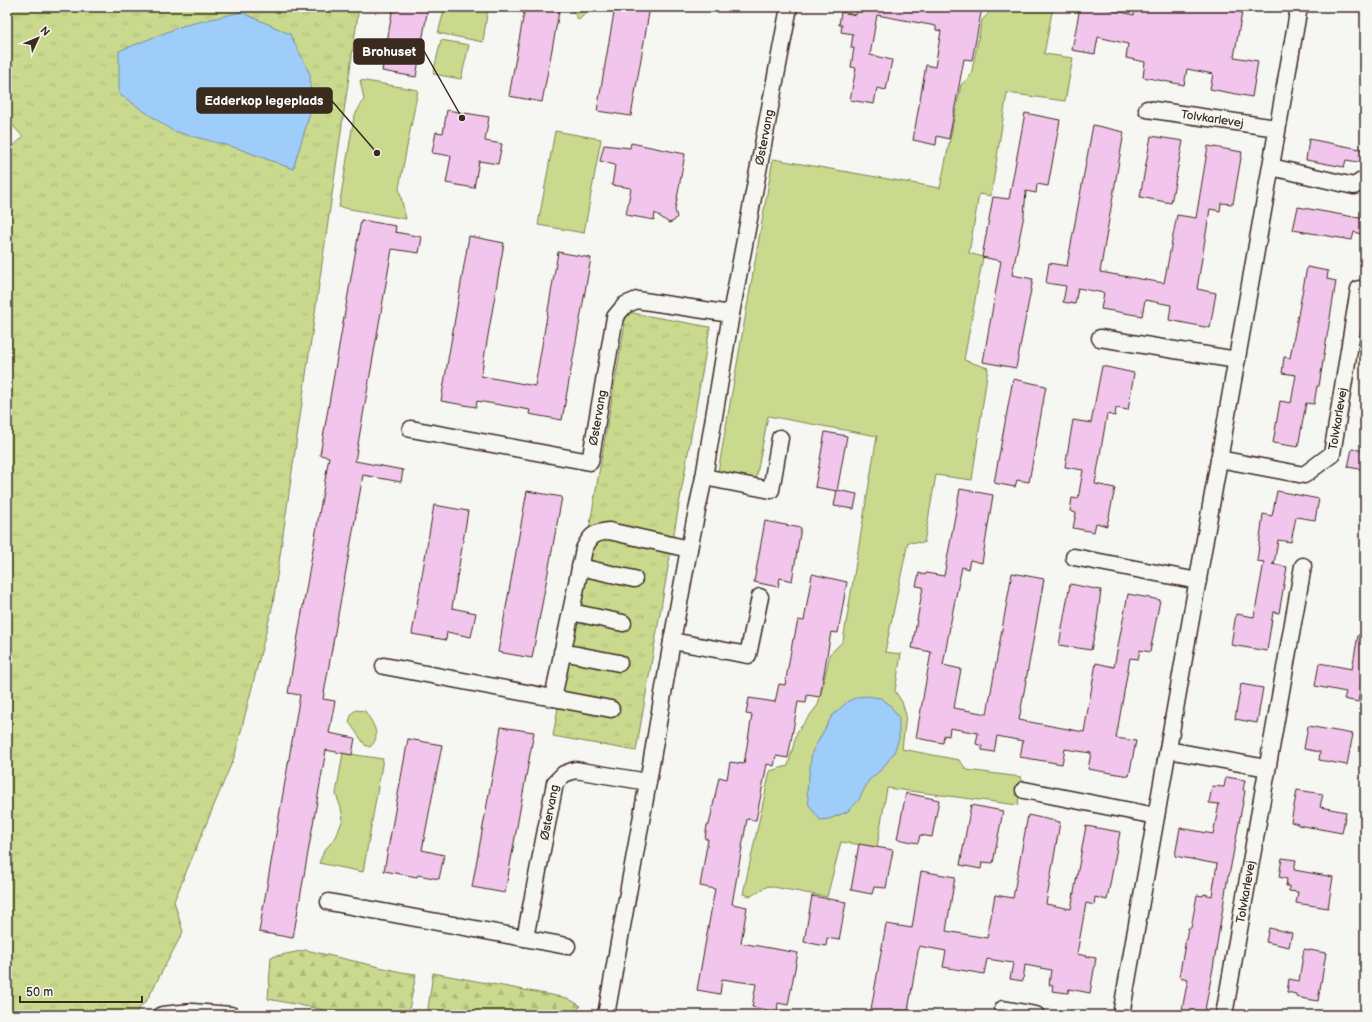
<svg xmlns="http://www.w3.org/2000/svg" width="1372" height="1022" font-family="'Balsamiq Sans',sans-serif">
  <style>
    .grass { fill: url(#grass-tufts); stroke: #828256 }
    .forest { fill: url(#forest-firs); stroke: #828256 }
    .park { fill: #c9d98d; stroke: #828256 }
    .water { fill: #9fcdfa; stroke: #778ca2 }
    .building { fill: #f2c6ec; stroke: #3b2a1e }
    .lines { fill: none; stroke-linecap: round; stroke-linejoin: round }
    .minor-casing { stroke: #3b2a1e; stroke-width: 19 }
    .minor { stroke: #f6f6f2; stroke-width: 16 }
    .labels { text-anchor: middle; stroke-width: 3; stroke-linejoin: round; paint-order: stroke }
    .street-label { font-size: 12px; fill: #3b2a1e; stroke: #f6f6f2 }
    .leader { fill: none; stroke: #3b2a1e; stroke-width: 1.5 }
    .callout-dot { fill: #3b2a1e; stroke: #f6f6f2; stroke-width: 1.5 }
    .callout { fill: #3b2a1e; stroke: #3b2a1e; stroke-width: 1.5 }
    .callout-label { font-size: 13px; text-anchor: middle; font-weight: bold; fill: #fff }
  </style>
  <defs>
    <pattern id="grass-tufts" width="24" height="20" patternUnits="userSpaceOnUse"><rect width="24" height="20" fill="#c9d98d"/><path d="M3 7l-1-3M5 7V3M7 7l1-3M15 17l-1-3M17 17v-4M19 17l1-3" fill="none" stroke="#aeba79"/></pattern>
    <pattern id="forest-firs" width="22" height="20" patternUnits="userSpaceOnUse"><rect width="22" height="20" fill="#c9d98d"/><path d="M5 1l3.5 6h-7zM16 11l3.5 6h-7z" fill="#aeba79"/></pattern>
  </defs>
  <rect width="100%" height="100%" fill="#f6f6f2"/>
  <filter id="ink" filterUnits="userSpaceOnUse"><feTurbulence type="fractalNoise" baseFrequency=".025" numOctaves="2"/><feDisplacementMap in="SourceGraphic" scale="8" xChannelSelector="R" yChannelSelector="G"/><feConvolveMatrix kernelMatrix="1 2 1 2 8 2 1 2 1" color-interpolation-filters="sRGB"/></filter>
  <g filter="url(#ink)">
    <path class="grass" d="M7,7H359L273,604L235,755L174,901L183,932L147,1000L133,1015H7V152L23,137L7,119Z
      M627,312L710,327L636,751L553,736Z"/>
    <path class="forest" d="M306,950L401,972L416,974L408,1015H350L268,999L271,957Z
      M433,973L567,998L581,1006L572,1015H430L428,1009Z"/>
    <path class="park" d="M445,7H488L483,42L438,33Z
      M566,7H597L596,12L592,10L588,11L579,20C574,15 575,9 567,10Z
      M991,7H1053L1044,54L1073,58L1065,101L1007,93L991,196L979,194L969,253L983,257L964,360L988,368L972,480L936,475L924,543L908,542L885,652L901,654L895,691L902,702L906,715L902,749L959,760L967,770L1021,777L1018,805L887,788L877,847L841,842L827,897L768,886L751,896L743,894L770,771L788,766L797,732L818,705L830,654L843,641L877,436L768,416L756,479L718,472L773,159L940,188L961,85L971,75L982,20L990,12Z
      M441,40L469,45L461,79L433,74Z
      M360,80L418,90L399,188L406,219L339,207L354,117L364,99Z
      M555,131L601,139L584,233L538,225Z
      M356,710L365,711C372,722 383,736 370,747L365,745L349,722L352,713Z
      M343,753L383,759L363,872L319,863L324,851L336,837L343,819L341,808L336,794Z"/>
    <path class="water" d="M241,12L290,34L310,74L311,110L293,169L237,148L173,131L119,94V51L182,26Z
      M866,696L881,698L890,705L899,718V738L894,753L881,770L869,780L858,801L847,812L829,819L820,820L809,805L807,791L812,752L832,716L848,701L858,697Z"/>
    <path class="building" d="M393,7H428L416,77L382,71Z
      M525,7H560L542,102L509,96Z
      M615,7H650L631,116L597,111Z
      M858,7H975L982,8L972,60L964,59L949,139L937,136L936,145L913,140L926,65L935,67L941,31L936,30V26L877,15L870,55L892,60L886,90L877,88L874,104L850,100L856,68L851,67L854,48H851L853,34L841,32L842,25H839L841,12L856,15Z
      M1080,7H1100L1134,15L1135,7H1243L1234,57L1258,61L1252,97L1210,89L1213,74L1187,69L1184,85L1143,77L1145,62L1126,58L1128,44L1098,37L1095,54L1072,50Z
      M447,110L489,117L485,141L502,144L498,164L479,161L474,188L446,183L451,156L432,153L436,132L443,133Z
      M1025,113L1060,120L1048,186L1037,184L1036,193L1026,191L1024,215L1012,275L1033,279L1016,368L983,362L1001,261L982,257L993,197L1009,199Z
      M1093,125L1124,132L1100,272L1164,283L1177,215L1196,218L1208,146L1242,152L1233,204L1221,203L1220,211L1210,209L1197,289L1216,293L1210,328L1169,320L1171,305L1145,300L1142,316L1101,309L1104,293L1078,288L1075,304L1063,302L1066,286L1046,283L1049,263L1067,266Z
      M1151,136L1183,141L1171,203L1140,197Z
      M1309,139L1365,150L1364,163L1346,160L1344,167L1306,160Z
      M631,143L685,154L675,210L677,217L674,221L669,223L655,213L654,220L626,215L631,188L612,185L615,165L600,161L604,145L630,148Z
      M1298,207L1365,219V235L1354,232L1352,240L1293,230Z
      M361,220L396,226L395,232L422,237L419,253L392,249L355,461L403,470L401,482L363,475L323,699L335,701L329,733L355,738L352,755L326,750L293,938L259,932L300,695L288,693L329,457L320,455Z
      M469,236L504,243L481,376L535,386L558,252L591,258L562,420L529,414L530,410L477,401L476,407L441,401Z
      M1307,267L1328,271L1327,279L1336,281L1319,386H1317L1314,404L1306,403L1298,447L1273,443L1280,401L1291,403L1296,375L1282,373L1284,357L1290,358Z
      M1102,366L1134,373L1128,410L1116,408L1115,416L1107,414L1095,484L1115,488L1107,526L1096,523L1094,532L1073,528L1076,513L1070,511L1072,498L1078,499L1083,470L1065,467L1073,420L1091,423Z
      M1013,379L1046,386L1029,482L1017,480L1015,487L994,483Z
      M825,432L847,436L837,491L815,487Z
      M1352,449L1365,451V470L1348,467Z
      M960,489L993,495L982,563L970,560L968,569L962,567L953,610L943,665L961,669L954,708L987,714L1012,573L1044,579L1019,720L1084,732L1096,663L1114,667L1128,594L1160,600L1150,652L1140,650L1138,659L1130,658L1116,738L1136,741L1129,776L1088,769L1091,753L1065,749L1062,764L1020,757L1023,741L997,736L994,752L982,750V746L976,744L978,733L950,728L949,736L944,735L943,743L916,738L931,652L912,648L923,587L916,586L919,573L925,575L926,573L944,576Z
      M837,490L857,494L854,509L834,506Z
      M527,491L562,497L532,658L498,652Z
      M1277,491L1319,499L1315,520L1296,517L1291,542L1278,540L1274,564H1272L1287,567L1279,613L1273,612L1267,651L1231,645L1236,614L1254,617L1264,562L1257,561L1263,514L1272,516Z
      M434,505L468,511L452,608L476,613L471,637L447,632L446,640L412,634Z
      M765,521L801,528L792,581L780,578L778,587L754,582Z
      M812,574L847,582L838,633L831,632L820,697L807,695L806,703L798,702L788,758L776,756L774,766L767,764L756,820L747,819L732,904L747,907L741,943L798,953L788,1005L778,1003L777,1012L752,1007L756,984L722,979L720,994L697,990L715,889L700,886L708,839H705L707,825H709L719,777L727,779L730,762L744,764L752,715L746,714L749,698L775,702L779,684L785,685L793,639H794L798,620L804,621Z
      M1070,584L1101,590L1097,622L1091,650L1059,645Z
      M1358,635L1365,636V681L1362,680L1358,702L1344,699L1346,692L1315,686L1319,663L1352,669Z
      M1241,684L1263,688L1257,723L1235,719Z
      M1308,726L1353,734L1347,765L1319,760L1320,752L1304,749Z
      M501,727L534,732L505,893L472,887Z
      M408,739L442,745L422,850L444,855L439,879L418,875L417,877L384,871Z
      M1226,777L1245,780L1243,790L1245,791L1229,876H1228L1213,968L1204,1015H1181L1188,979L1179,977L1188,928H1191L1197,895L1203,896L1204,894L1212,896L1217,864L1175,856L1180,828L1213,834L1219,804L1209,803L1212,786L1224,787Z
      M1297,790L1323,794L1320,807L1346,812L1342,833L1298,825V824L1291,822Z
      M906,793L939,800L932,837L920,835L918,843L897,839Z
      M971,805L1003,811L993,863L982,862L981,869L960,865Z
      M1028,815L1060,822L1046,904L1071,909L1086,826L1120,832L1107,900L1095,897L1094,905L1086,903L1077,954L1096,958L1090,993L1069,989L1068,993L1052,991L1053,986L1049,985L1051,970L1025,965L1023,981L1010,979L1013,963L987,959L984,974L943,967L946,951L919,946L908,1011L896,1010V1015H870L886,924L912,928L921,871L955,877L946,931L987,938L995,895L1013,898Z
      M859,844L893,850L886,888L874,887L872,894L851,890Z
      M1282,858L1296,860L1294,870L1333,877L1328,908L1296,903L1298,892L1289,891V886H1286L1287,879L1279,877Z
      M812,896L846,902L839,940L827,938L826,946L804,942Z
      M1269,928L1292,933L1289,947L1266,942Z
      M1304,949L1326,953L1318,1001L1296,997V994L1287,992L1289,979L1299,981Z"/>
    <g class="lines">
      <g class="minor-casing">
        <g id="minor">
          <path id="s1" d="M1147,109L1277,128"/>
          <path d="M1271,167L1354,186L1365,179"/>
          <path d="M1100,338L1237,360"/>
          <path id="s2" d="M411,429L590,462L615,317L625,305L637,300L731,314"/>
          <path id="s3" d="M1219,459L1304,475L1332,454L1359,289"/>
          <path d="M704,477L771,490L780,438"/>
          <path d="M1074,557L1198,581"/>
          <path d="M580,567L634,579"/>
          <path d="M571,612L623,623"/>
          <path d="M672,641L748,655L760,597"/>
          <path d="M562,652L619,663"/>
          <path d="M384,666L553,698L584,549C591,535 594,533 609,531L689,549"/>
          <path d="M553,698L611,709"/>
          <path d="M1168,750L1267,768"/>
          <path d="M1024,790L1156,816"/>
          <path d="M329,902L567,946"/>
          <path id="s4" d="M525,938L555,783L564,774L575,770L648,782"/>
          <path d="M1003,1009L1036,1015"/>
          <path d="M162,1015L192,1012L231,1015"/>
          <path id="s5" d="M606,1015L648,782L672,641L689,549L704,477L731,314L789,7"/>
          <path d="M1121,1015L1299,7"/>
          <path id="s6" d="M1224,1015L1303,566"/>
        </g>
      </g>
      <use href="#minor" class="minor"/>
    </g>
  </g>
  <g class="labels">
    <g class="street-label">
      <text dy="4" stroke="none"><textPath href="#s1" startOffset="66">Tolvkarlevej</textPath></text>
      <text dy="4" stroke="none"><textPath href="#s5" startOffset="892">Østervang</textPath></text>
      <text dy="4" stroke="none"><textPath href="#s2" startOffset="227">Østervang</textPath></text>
      <text dy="4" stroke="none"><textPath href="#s3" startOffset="157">Tolvkarlevej</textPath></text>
      <text dy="4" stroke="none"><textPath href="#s4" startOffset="128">Østervang</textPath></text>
      <text dy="4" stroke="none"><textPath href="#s6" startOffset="125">Tolvkarlevej</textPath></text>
    </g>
  </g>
  <path class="leader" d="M462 118L424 51M377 153L332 101"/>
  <g class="callout-dot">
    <circle cx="462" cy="118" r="4"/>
    <circle cx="377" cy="153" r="4"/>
  </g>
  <g class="callout">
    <rect x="354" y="39" width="70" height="25" rx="4"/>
    <rect x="197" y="88" width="135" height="25" rx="4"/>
  </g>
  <g class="callout-label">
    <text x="389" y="56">Brohuset</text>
    <text x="264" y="105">Edderkop legeplads</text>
  </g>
  <rect width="1372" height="1022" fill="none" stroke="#f6f6f2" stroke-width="24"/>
  <rect x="12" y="12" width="1348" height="998" fill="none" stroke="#3b2a1e" stroke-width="1.5" filter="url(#ink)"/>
  <g transform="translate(38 38) rotate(46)" stroke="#f6f6f2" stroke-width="3" paint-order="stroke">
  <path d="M0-3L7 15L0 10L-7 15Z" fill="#3b2a1e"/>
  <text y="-6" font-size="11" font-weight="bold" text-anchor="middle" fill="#3b2a1e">N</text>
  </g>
  <path d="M20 996v6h122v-6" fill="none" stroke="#3b2a1e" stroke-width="2"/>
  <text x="26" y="996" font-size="12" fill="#3b2a1e" stroke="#f6f6f2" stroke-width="3" paint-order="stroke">50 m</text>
</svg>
